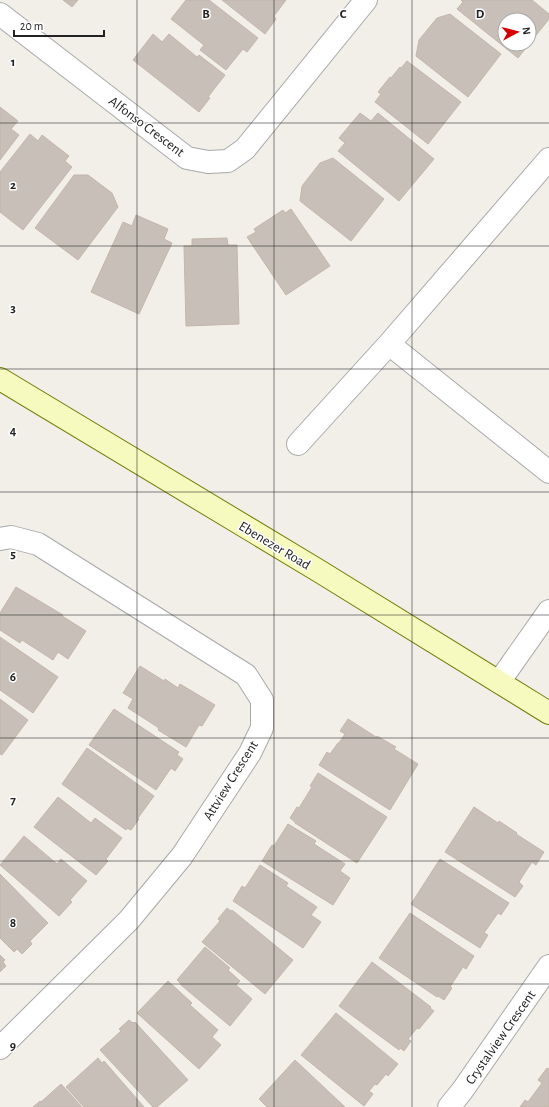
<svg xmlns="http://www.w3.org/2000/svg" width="549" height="1107" font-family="'Alegreya Sans',sans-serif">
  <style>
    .building { fill: #c7bfb8; stroke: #c4b6ab; fill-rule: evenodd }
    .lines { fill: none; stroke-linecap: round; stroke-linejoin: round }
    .minor-casing { stroke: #a9a9a9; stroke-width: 24 }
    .secondary-casing { stroke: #707d05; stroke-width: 24 }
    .minor { stroke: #fff; stroke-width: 22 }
    .secondary { stroke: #f7fabf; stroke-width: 22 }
    .grid { fill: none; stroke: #222; stroke-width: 1; stroke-opacity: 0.55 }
    .labels { text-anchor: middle; stroke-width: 3; stroke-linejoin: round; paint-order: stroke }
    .street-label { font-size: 14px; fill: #222; stroke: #fff }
    .grid-label { font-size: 13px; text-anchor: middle; font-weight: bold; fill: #222; stroke: #fff; stroke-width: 3; stroke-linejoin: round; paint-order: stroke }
  </style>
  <rect width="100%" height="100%" fill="#f2efe9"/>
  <path class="building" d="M63,0H78L72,7Z
    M186,0H209L258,38L247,52L243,49L226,70L200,50L204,45L171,19Z
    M222,0H286L274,16L276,19L265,34Z
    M461,0H532L549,14V19L518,58L457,9L463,2ZM505,20H529V44H505Z
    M450,14L501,54L468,97L416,56L419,40L437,18Z
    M153,34L162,42L169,34L197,57L199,55L225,75L208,97L210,98L199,112L133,60Z
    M407,61L461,102L428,144L375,102L381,94L378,92L390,77L391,78L400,67L401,68Z
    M0,107L18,121L11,129L19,135L0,160Z
    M360,113L371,121L378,113L434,159L399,201L338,151L345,143L339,138Z
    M30,134L38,141L42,135L69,156L65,161L72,167L23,230L0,212V172Z
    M333,158L384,199L351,241L300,201L302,186L320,163Z
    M74,175H88L112,193L118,207L78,260L35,228Z
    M291,209L330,266L286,295L247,237L256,232L254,229L283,210L285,213Z
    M136,215L168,229L164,239L172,243L139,314L91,292L123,222L132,226Z
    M227,238L228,245H237L239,324L186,326L184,246H192V239Z
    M16,587L63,615L62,616L86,631L68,659L58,652L53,660L22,640L20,643L0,630V613Z
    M0,637L58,677L33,713L0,690Z
    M140,666L164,681L165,679L178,688L180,684L215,705L202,726L199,725L186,747L158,730L159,728L128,708L133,699L123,693Z
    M0,699L28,720L2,755L0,754Z
    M114,709L179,752L177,755L183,759L175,771L171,768L156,790L89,745Z
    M348,719L376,737L377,736L396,747L394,749L418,764L390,810L319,765L327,752L330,754L338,743H339L345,734L340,731Z
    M87,748L154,796L138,818L139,819L131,830L127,828L126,830L62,784Z
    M318,773L387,817L357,863L295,823V822L290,818L297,807L299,808L312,787L310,786Z
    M58,797L91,823L95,818L122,838L106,859L108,861L96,875L34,827Z
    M474,807L498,823L499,821L517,833L516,834L544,852L536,865L532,862L524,874L519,882L523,886L515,897L445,852Z
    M288,824L316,841L314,844L345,864L340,871L350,878L333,905L262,861L272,845L274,846Z
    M24,836L57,864L61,859L87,881L70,900L72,902L59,916L0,865Z
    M440,859L509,903L501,915L498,913L484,933L488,935L480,948L411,904Z
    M260,865L288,883L286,886L317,907L311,915L321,922L303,948L233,901L242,886L245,888Z
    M0,874L48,923L30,941L32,944L22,954L17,949L14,952L0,938Z
    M227,908L231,911L232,910L293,960L265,994L202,942L220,921L218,919Z
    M410,913L474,956L466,969L463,967L450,987L452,988L444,1000L438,996L437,997L379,958Z
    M205,947L230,968L228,970L240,981L236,985L252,999L230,1026L181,985V984L177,980Z
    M0,955L5,960L3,962L6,966L0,972Z
    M372,962L431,1007L430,1008L434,1011L419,1029L417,1028L408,1039L411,1041L404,1051L400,1048L399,1050L339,1006Z
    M168,981L192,1003L190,1005L218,1030L212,1037L221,1045L199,1069L137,1013Z
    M336,1013L398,1064L388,1076L386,1074L377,1085L375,1084L369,1091L373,1094L364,1106L301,1055Z
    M129,1020L133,1023L135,1022L188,1080L157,1107H153L100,1050L121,1031L119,1029Z
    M98,1058L102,1063L104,1061L144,1107H84L66,1087Z
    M295,1060L345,1107H267L259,1099Z
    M547,1068L549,1069V1107H520L525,1100L528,1102L542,1083L538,1080Z
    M61,1084L82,1107H33L40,1101L41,1102Z"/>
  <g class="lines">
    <g class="minor-casing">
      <path id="minor" d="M0,14L187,158L208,162L228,161L245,149L366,0
        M389,344L549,472
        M298,444L389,344L549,159
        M0,539L11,537L38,544L246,675L262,700V728L250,753L182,856L129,920L0,1048
        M499,682L549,611
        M449,1107L462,1091L549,966"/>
    </g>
    <g class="secondary-casing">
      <path id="secondary" d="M0,379L319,571L549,713"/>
    </g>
    <use href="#minor" class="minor"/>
    <use href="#secondary" class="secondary"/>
  </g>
  <path class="grid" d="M137,0V1107M274,0V1107M412,0V1107M0,123H549M0,246H549M0,369H549M0,492H549M0,615H549M0,738H549M0,861H549M0,984H549"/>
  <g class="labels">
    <g class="street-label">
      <text transform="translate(147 126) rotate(37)" y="5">Alfonso Crescent</text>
      <text transform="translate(275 545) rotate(31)" y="5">Ebenezer Road</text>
      <text transform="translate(230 780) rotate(-58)" y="5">Attview Crescent</text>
      <text transform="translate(500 1037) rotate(-55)" y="5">Crystalview Crescent</text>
    </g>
  </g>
  <g class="grid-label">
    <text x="206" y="18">B</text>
    <text x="343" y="18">C</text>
    <text x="480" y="18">D</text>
    <text x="13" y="66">1</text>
    <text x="13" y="189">2</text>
    <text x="13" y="312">3</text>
    <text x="13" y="435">4</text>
    <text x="13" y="558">5</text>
    <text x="13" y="681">6</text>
    <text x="13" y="804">7</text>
    <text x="13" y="927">8</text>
    <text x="13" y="1050">9</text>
  </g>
  <g transform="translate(517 32) rotate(83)"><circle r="19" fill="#ffffff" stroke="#a7a7a7"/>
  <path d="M0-3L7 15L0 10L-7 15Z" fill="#d40000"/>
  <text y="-6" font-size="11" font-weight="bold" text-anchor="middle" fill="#222222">N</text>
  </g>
  <path d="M14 30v6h90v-6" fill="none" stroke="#222222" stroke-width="2"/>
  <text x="20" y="30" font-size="12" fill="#222222" stroke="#ffffff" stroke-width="3" paint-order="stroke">20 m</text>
</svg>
